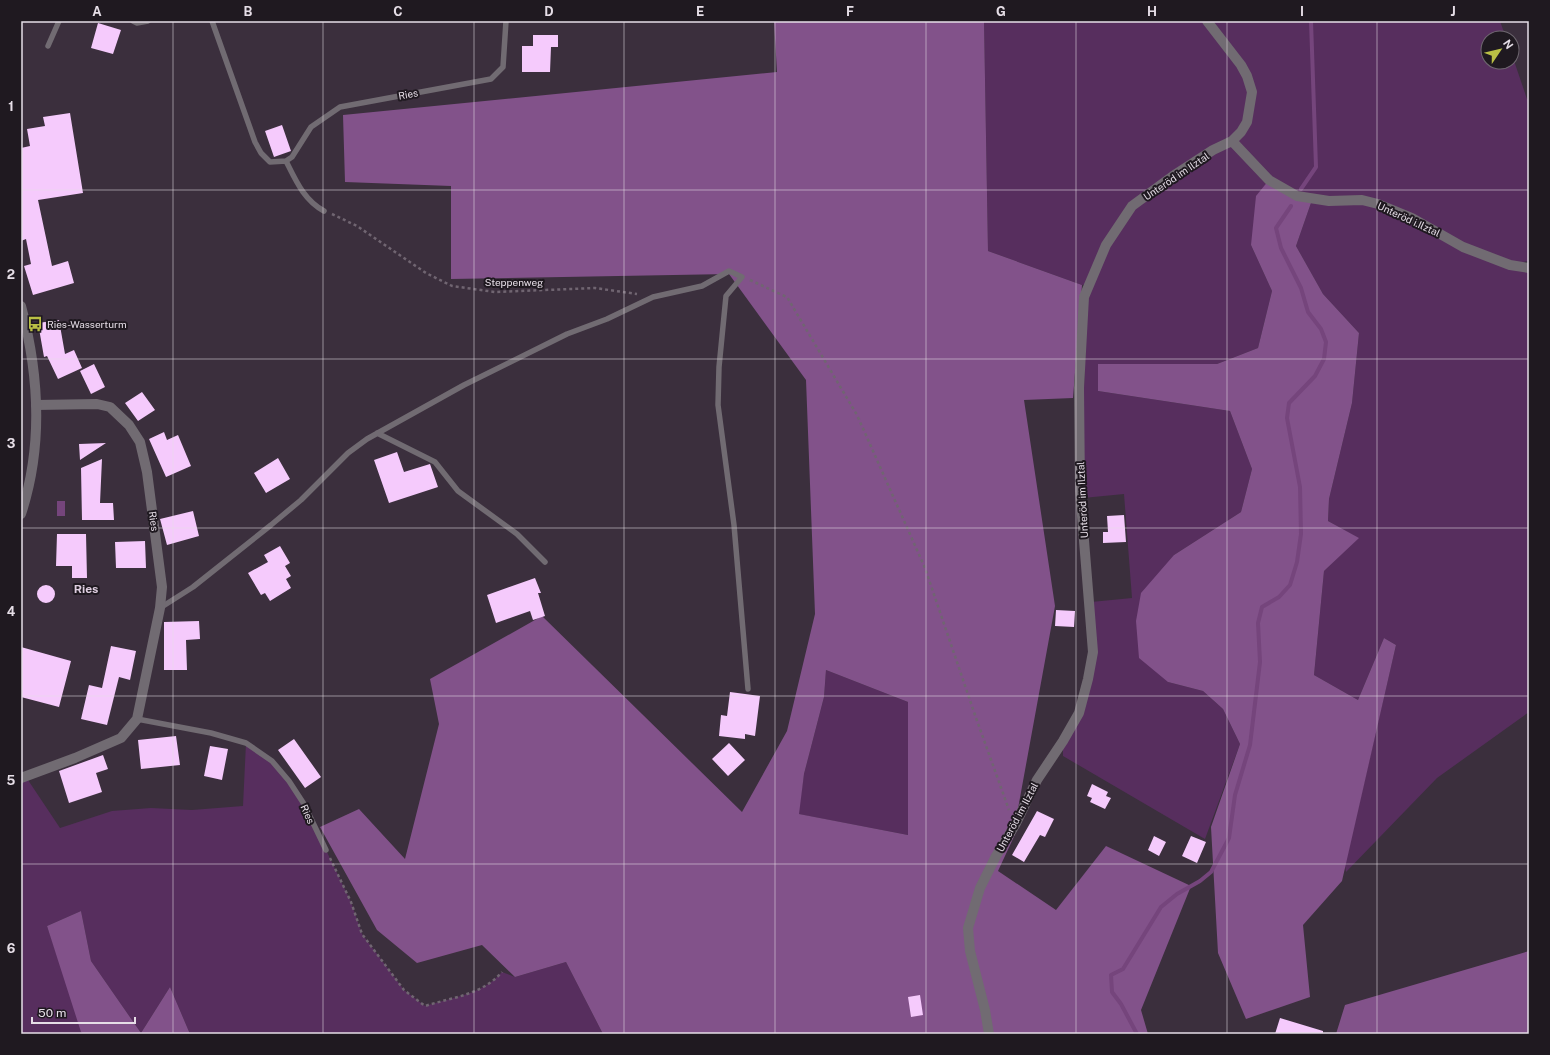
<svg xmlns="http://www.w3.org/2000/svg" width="1550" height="1055" font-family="'Public Sans',sans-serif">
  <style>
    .green { fill: #572e5e }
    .forest { fill: #82528a; fill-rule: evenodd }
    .water { fill: #75457c }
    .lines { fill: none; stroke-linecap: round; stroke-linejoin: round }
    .stream { stroke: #75457c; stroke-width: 4 }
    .building { fill: #f5cafc }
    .path { stroke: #706571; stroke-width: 2.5; stroke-dasharray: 3 3; stroke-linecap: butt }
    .service { stroke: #716b72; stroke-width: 5.5 }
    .minor { stroke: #716b72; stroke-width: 10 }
    .tertiary { stroke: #716b72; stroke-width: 10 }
    .grid { fill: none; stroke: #e6dee7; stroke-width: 1; stroke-opacity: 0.55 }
    .labels { text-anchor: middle; stroke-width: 4; stroke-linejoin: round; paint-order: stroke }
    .street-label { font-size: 10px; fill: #e6dee7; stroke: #1f1920 }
    .poi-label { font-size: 10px; fill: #e6dee7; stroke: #1f1920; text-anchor: start }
    .quarter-label { font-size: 12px; font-weight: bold; fill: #ddcddf; stroke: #1f1920 }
    .neatline { fill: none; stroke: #e6dee7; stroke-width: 1.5 }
    .grid-label { font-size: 13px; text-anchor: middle; font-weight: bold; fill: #e6dee7 }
  </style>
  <rect width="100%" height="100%" fill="#3b2f3d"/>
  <path class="green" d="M984,21H1500L1506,38H1488V62H1512V55L1527,99H1529V261L1511,264L1529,268V712L1437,778L1346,872L1345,865L1396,645L1384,638L1358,700L1314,675L1324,571L1358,538L1328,521L1329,499L1352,403L1359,333L1323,294L1296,246L1312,200L1251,245L1272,291L1258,348L1217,364H1098V391L1230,411L1252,469L1241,512L1174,555L1168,682L1203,691L1223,709L1240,744L1205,839L1063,756V741L1088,679L1091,602L1132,598L1124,494L1083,498L1080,491L1088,284L1082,285L988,251Z
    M826,670L908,702V835L798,814L804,774L824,697Z
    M246,743L272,761L289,781L326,850L351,902L362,934L404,990L425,1006C453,997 482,995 502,972L515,977L566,962L603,1034H190L170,987L141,1033L91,961L81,911L47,926L84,1034H21V776L24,774L60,828L112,811L151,808L192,810L243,806Z"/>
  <path class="forest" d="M774,21H984L988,251L1082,285L1073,398L1024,400L1055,606L1015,825L1018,828L998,871L1056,910L1106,846L1191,886L1141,1010L1148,1034H603L566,962L515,977L482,945L417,963L377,930L320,827L359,809L405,859L439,724L430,679L542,616L742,812L787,731L815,614L806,380L729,274L451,279V186L345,182L343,115L777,72ZM826,670L908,702V835L799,814L804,774L824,697Z
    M1269,180L1312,200L1296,246L1323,294L1359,333L1352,403L1329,499L1328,521L1359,538L1324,571L1314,675L1358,700L1384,638L1396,645L1342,881L1303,925L1310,997L1246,1019L1218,953L1211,827L1240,744L1223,709L1203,691L1168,682L1139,658L1136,621L1141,593L1174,555L1241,512L1252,469L1230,411L1098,391V364H1217L1258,348L1272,291L1251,245L1256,196Z
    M81,911L91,961L141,1033L170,987L190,1034H84L81,1032L47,926Z
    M1529,951V1034H1336L1345,1005Z"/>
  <path class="water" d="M57,501H65V516H57Z"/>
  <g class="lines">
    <path class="stream" d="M1301,189L1316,167L1311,21
      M1137,1034L1121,1004L1112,992L1111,975L1123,969L1161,907L1177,894L1200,881L1211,872L1229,838L1235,795L1250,745L1260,662L1258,623L1262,607L1279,597L1290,585L1297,562L1301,534L1300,487L1287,418L1289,403L1315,376L1324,359L1326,342L1321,329L1308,312L1301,288L1281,248L1276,228L1291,206"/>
  </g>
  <path class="building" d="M98,23L121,30L113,54L91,48Z
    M533,35H558V47H551L550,72H522V46H533Z
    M70,113L83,193L38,200L52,266L68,261L74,283L33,295L24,266L31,264L26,239L21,241V148L30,146L27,129L45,126L43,117Z
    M282,125L291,151L274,157L265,131Z
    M59,320L65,354L74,350L82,368L58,379L47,356L44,357L38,323Z
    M94,364L105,387L91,394L80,371Z
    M142,392L155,410L138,421L125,403Z
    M164,432L167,440L178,435L191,466L166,477L149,439Z
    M106,443L80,460L79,444Z
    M397,452L404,472L430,464L438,487L389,503L374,460Z
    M278,458L290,479L266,493L254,473Z
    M102,459L100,503H113L114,520H82L81,468Z
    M193,511L199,536L167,545L160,519Z
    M1124,515L1126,542L1103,543V532H1108L1107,516Z
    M57,534H86L87,578H72V566H56Z
    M145,541L146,568H116L115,542Z
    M280,546L290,563L285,566L291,576L286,579L291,588L270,601L265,593L261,595L248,573L268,562L264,555Z
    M535,578L541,593H538L545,616L533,620L530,611L496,623L487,595Z
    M37 594a9 9 0 1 1 18 0a9 9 0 1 1-18 0Z
    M1056,610L1075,611L1074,627L1055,626Z
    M199,621L200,639L186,640L187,670H164V622Z
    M111,646L136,651L130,680L119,677L107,725L81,719L89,685L102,688Z
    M21,647L71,661L59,707L21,697Z
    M730,692L760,696L755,736L745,734V739L719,736L721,715L727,716Z
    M176,736L180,765L141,769L138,740Z
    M294,739L321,777L305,788L278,750Z
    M729,743L745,760L728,776L712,759Z
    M210,746L228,749L222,780L204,776Z
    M103,755L108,769L96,773L102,792L69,803L59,771Z
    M1092,784L1108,792L1106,796L1111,798L1105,809L1090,802L1092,798L1087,796Z
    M1037,811L1054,819L1045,837L1040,835L1024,862L1012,855Z
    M1154,836L1166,842L1159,856L1148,850Z
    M1191,836L1206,842L1197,863L1182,856Z
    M920,995L923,1015L911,1017L908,997Z
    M1280,1018L1323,1031V1034H1275Z"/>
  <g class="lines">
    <path class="path" d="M332,214L357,226L426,273L452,286L495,292L595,288L637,294
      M750,280L787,297L857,415L925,568L975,715L1009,810
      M330,858L351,902L362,934L404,990L425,1006C453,997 482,995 502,972"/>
    <path class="service" d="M133,21L137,23L148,21
      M212,21L255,142L261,153L270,162L286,161L292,157L311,127L340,107L491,79L503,67L506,21
      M48,46L59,21
      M286,161C296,181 304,200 324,211
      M377,433L435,462L458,491L517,534L545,562
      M160,608L193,587L271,525L301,500L348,453L367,439L464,385L567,334L607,319L653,297L702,286L729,271L742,277L726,296L719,367L718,405L734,525L748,689
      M137,719L211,733L246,743L272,761L289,781L304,804L326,850"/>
    <path class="minor" d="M1232,141L1269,180L1297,196L1329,201L1362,200L1378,204L1412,218L1463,247L1510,265L1529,268
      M21,778L75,758L121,738L137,719L160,608L162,587L147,472L140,442L129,425L110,407L97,404L36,405
      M989,1034L985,1010L970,951L968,928L980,888L996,856L1015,825L1037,780L1063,741L1079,713L1088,679L1093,652L1080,491L1079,388L1084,297L1106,245L1132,206L1173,176L1213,150L1232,141L1241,132L1247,122L1252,92L1247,76L1241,65L1207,21"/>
    <path class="tertiary" d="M21,306C39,374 43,447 21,514"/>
  </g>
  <path class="grid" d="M173,21V1034M323,21V1034M474,21V1034M624,21V1034M775,21V1034M926,21V1034M1076,21V1034M1227,21V1034M1377,21V1034M21,190H1529M21,359H1529M21,528H1529M21,696H1529M21,864H1529"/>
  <defs>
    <g id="bus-bare" transform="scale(1.2)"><path d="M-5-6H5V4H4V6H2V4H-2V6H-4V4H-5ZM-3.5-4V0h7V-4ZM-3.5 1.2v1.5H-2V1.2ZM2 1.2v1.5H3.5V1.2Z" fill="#bac045" stroke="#1f1920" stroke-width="2.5" paint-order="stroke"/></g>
  </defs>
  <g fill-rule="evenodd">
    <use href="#bus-bare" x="35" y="324"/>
  </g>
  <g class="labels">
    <g class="street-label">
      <text transform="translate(408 94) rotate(-10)" y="4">Ries</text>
      <text transform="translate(1176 176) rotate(-34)" y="4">Unteröd im Ilztal</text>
      <text transform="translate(1409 219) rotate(25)" y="4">Unteröd i.Ilztal</text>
      <text x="514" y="286">Steppenweg</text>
      <text transform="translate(1082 500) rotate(-93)" y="4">Unteröd im Ilztal</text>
      <text transform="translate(154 521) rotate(82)" y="4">Ries</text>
      <text transform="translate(308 814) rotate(66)" y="4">Ries</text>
      <text transform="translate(1017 817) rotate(-62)" y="4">Unteröd im Ilztal</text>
    </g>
    <g class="poi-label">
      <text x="47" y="328">Ries-Wasserturm</text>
    </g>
    <g class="quarter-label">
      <text x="86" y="593">Ries</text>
    </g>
  </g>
  <rect width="1550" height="1055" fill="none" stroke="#1f1920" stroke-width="44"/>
  <g transform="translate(1500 50) rotate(55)"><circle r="19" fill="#1f1920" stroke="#6f6870"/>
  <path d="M0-3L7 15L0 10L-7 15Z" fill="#bac045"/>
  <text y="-6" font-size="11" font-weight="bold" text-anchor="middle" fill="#e6dee7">N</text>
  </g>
  <path d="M32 1017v6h103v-6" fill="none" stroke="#e6dee7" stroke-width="2"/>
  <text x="38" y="1017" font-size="12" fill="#e6dee7" stroke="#1f1920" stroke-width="3" paint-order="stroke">50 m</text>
  <rect x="22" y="22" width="1506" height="1011" class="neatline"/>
  <g class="grid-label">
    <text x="97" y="16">A</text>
    <text x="248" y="16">B</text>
    <text x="398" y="16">C</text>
    <text x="549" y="16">D</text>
    <text x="700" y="16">E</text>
    <text x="850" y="16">F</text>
    <text x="1001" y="16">G</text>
    <text x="1152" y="16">H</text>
    <text x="1302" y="16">I</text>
    <text x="1453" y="16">J</text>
    <text x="11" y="111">1</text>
    <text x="11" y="279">2</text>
    <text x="11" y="448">3</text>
    <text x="11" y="616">4</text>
    <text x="11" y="785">5</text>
    <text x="11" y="953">6</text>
  </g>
</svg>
